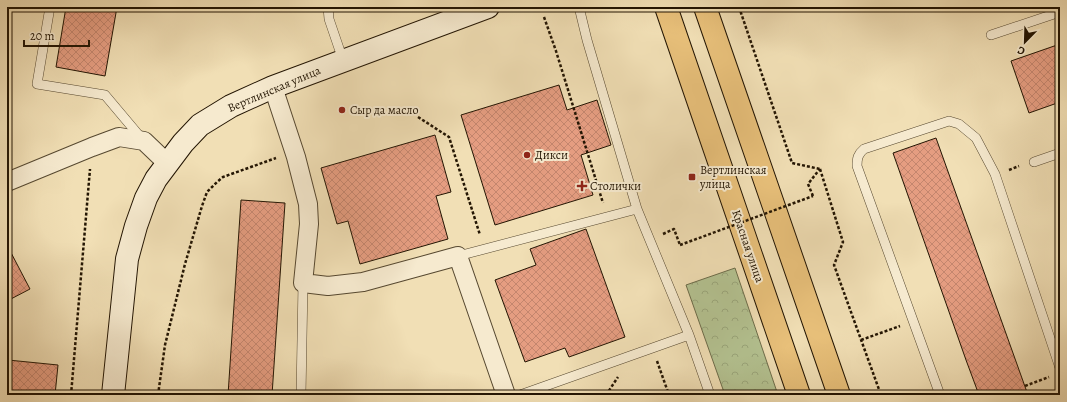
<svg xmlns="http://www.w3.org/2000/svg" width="1067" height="402" font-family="Alegreya,serif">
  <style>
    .forest { fill: url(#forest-crowns); stroke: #6c6c4a }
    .building { fill: url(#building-cross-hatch); stroke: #231503 }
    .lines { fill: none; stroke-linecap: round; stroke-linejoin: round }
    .lane-casing { stroke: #564830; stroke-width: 10 }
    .street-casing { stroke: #564830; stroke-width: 20 }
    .secondary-casing { stroke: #231503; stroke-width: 24 }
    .highway-casing { stroke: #231503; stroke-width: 24 }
    .path { stroke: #231503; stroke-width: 2.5; stroke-dasharray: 3 2; stroke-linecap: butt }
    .lane { stroke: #f6eacf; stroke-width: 9 }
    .street { stroke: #f6eacf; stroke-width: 18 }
    .secondary { stroke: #f6eacf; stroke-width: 22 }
    .highway { stroke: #e8c07a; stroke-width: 22 }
    .path-bridge { stroke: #231503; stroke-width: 2.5; stroke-dasharray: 3 2; stroke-linecap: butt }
    .poi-dot { fill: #8f2418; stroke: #f6eacf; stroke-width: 1.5 }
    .labels { text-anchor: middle; stroke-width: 4; stroke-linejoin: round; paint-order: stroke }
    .street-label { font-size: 12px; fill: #231503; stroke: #f6eacf }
    .poi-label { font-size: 12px; fill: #231503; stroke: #f6eacf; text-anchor: start }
  </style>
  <defs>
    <pattern id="forest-crowns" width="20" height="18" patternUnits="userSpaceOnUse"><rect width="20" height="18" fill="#b4c392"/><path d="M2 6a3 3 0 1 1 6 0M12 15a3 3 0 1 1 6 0" fill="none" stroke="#9aa77c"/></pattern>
    <pattern id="building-cross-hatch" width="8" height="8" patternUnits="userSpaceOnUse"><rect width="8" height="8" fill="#e59d81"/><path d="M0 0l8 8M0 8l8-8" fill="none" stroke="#c4866e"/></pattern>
  </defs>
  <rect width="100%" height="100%" fill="#f1dfb5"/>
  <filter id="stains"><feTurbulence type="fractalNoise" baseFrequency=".005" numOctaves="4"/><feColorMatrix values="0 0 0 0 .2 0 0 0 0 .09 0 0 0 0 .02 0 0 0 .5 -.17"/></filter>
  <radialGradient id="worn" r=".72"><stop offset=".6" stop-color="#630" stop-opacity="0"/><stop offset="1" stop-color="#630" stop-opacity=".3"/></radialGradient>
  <path class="forest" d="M735,268L778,395H725L686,285Z"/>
  <path class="building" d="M66,7H117L105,76L56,67Z
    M1060,44V102L1029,113L1011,61Z
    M559,85L567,110L597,100L611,145L581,155L593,195L495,225L461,115Z
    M435,135L451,192L436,196L448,239L360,264L348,221L337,224L321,168Z
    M936,138L1028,395H979L966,360L893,153Z
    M241,200L285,203L272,395H228Z
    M586,229L625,337L569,357L565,348L525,362L495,280L536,265L530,249Z
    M7,245L30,289L7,301Z
    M8,360L58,365L55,395H7Z"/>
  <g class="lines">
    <g class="lane-casing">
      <path id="lane" d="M50,7L37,84L105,95L142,139
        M328,7L329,19L343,60
        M579,7L587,40L637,209L689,335L710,395
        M991,35L1060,12
        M1034,162L1060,153
        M458,256L637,209
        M301,395L303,283
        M520,395L689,335
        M940,395L857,166C857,158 858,154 864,149L949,121L959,124L976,138L995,174L1060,368"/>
    </g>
    <g class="street-casing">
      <path id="street" d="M273,87L296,157L308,204L309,224L303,283L328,286L363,282L458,256L506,395
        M7,182L92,147L119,137L144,141L167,163"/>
    </g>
    <g class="secondary-casing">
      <path id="secondary" d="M113,395L127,259L136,226L146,198L156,179L183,143L200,125L231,106L273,87L488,7"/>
    </g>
    <g class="highway-casing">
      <path id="highway" d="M666,7L799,395
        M705,7L839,395"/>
    </g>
    <path class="path" d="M739,7L792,163L820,169
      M544,17L556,51L603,203
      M418,117L449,137L480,235
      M820,169L843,242L834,265L881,395
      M1009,170L1019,166
      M1058,170L1060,177
      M813,196L808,184L819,170
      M663,234L674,229L680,245
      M861,340L900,326
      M657,361L669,395
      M1025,386L1049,377
      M71,395L90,169
      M158,395L165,345L185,264L202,206L207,192L217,182L223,177L276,158
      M606,395L618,377"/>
    <use href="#lane" class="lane"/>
    <use href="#street" class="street"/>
    <use href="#secondary" class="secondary"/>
    <use href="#highway" class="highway"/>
    <path class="path-bridge" d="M680,245L813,196"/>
  </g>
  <g class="poi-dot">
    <circle cx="342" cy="110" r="4"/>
    <circle cx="527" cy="155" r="4"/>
    <rect x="688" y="173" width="8" height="8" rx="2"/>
    <path d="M580 180h4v4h4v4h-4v4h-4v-4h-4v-4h4z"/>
  </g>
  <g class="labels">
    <g class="street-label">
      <text transform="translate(274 89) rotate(-23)" y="4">Вертлинская улица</text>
      <text transform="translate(748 246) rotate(71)" y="4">Красная улица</text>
    </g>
    <g class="poi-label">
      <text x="350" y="114">Сыр да масло</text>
      <text x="535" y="159">Дикси</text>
      <text x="700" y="174">Вертлинская<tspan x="700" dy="14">улица</tspan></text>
      <text x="590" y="190">Столички</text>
    </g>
  </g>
  <rect width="1067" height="402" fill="none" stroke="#f1dfb5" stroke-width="24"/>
  <rect x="8" y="8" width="1051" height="386" fill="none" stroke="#231503" stroke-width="2"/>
  <rect x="12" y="12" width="1043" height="378" fill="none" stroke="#231503"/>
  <g transform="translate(1025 42) rotate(203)" stroke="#f6eacf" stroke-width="3" paint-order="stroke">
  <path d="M0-3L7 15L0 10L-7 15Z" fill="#231503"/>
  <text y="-6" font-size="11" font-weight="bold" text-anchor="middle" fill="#231503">С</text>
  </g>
  <path d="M24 40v6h65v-6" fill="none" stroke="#231503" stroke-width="2"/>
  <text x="30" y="40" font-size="12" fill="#231503" stroke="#f6eacf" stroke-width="3" paint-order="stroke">20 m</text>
  <rect width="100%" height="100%" filter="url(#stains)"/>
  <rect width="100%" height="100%" fill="url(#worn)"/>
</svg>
